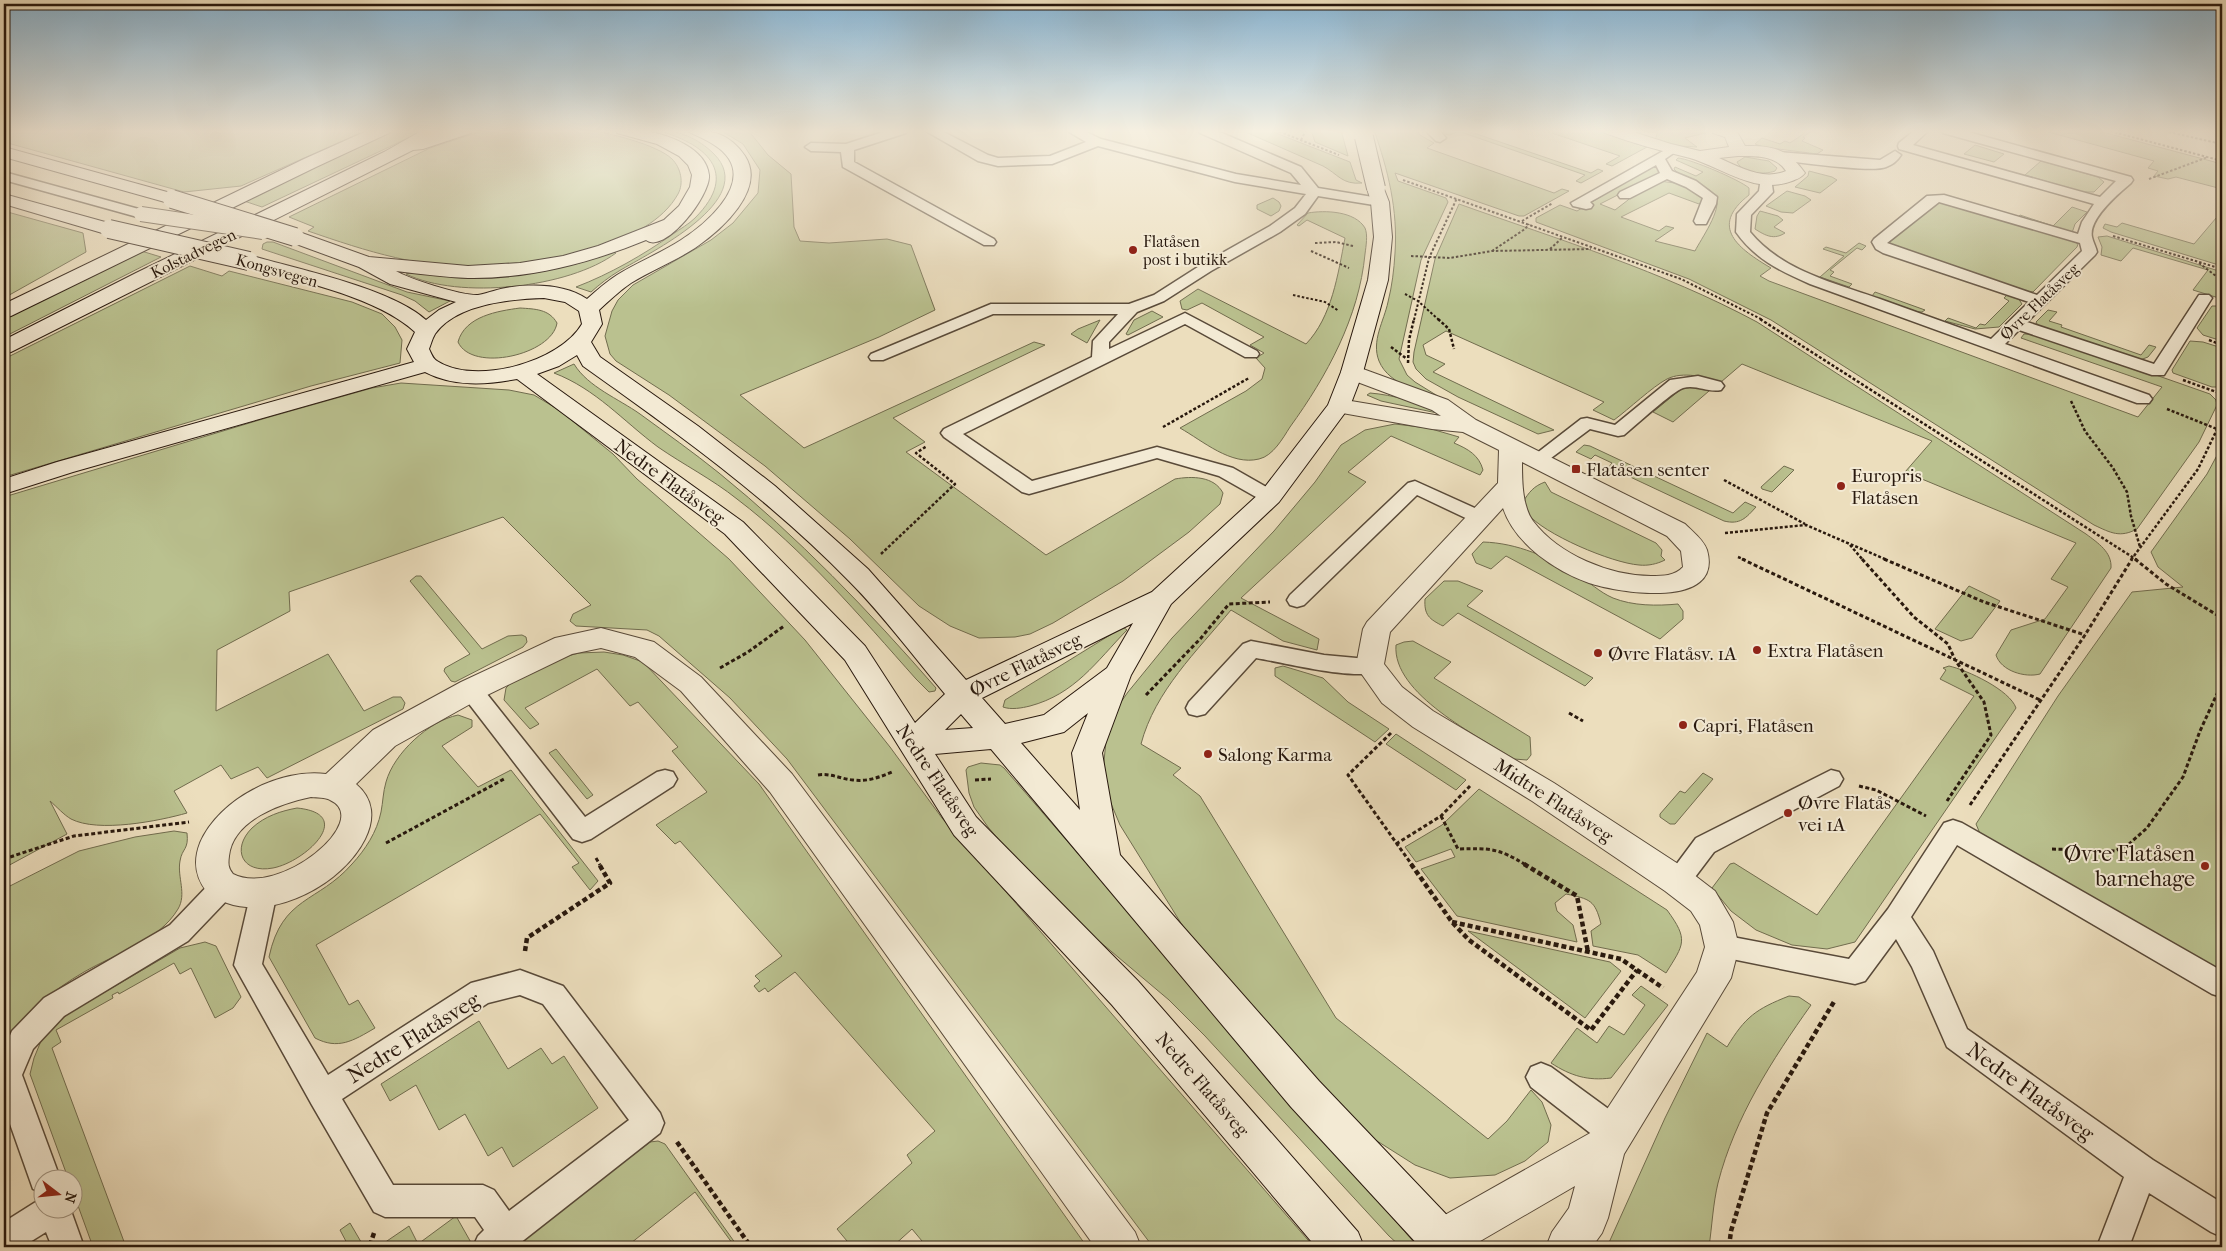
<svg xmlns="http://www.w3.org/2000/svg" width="2226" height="1251" font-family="'IM FELL French Canon',serif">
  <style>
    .green { fill: #bac18f; stroke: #716c4e }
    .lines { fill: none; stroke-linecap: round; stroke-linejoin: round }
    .lane-casing { stroke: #594a39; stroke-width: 3 }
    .street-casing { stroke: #594a39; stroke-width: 2 }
    .secondary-casing { stroke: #28180d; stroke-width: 2 }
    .path-far3 { stroke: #28180d; stroke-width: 2; stroke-dasharray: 2.5 2; stroke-linecap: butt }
    .path-far2 { stroke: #28180d; stroke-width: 2.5; stroke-dasharray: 3 2; stroke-linecap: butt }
    .path-far1 { stroke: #28180d; stroke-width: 3; stroke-dasharray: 4 2.5; stroke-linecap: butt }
    .path { stroke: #28180d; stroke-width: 4.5; stroke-dasharray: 5 3; stroke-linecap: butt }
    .lane { fill: #f3ead4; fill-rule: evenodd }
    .street { fill: #f3ead4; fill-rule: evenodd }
    .secondary { fill: #f3ead4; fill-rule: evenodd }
    .lane-bridge-casing { stroke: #594a39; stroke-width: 16; stroke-linecap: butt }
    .secondary-bridge-casing { stroke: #28180d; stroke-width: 20; stroke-linecap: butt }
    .lane-bridge { stroke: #f3ead4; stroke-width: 14 }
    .secondary-bridge { stroke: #f3ead4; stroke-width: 18 }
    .poi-dot { fill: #8f2418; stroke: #f3ead4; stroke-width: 2 }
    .labels { text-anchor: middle; stroke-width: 4; stroke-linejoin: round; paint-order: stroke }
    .far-poi-label { font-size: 16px; fill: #28180d; stroke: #f3ead4; text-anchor: start }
    .far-street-label { font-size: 16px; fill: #28180d; stroke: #f3ead4 }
    .poi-label { font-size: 19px; fill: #28180d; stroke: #f3ead4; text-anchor: start }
    .street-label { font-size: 19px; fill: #28180d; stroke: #f3ead4 }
    .near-poi-label { font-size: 22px; fill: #28180d; stroke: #f3ead4; text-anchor: end }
    .near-street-label { font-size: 22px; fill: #28180d; stroke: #f3ead4 }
  </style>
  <rect width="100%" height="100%" fill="#ecdebd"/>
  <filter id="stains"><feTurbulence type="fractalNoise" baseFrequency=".004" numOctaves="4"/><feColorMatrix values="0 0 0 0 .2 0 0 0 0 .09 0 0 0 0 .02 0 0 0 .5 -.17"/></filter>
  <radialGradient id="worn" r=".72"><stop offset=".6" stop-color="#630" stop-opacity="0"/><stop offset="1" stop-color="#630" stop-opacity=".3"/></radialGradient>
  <path class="green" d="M4,130H367L241,186L184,192L4,142Z
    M389,130H425L262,207L241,200Z
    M485,130C519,130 554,127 587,130C607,132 658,145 672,159C681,168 684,183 678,194C649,247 543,265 488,267C424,270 366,251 308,231L314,227L289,217L430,148Z
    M656,130C678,130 698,138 714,154C760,200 649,253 619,271C609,277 600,284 591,292L576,287C610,274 643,255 673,234C680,229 689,224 695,218C741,172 705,143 656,130Z
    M720,130H748L768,155L791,174L794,227L800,241L829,243L887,239L911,245L935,310L879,337L740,395L804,448L1034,342L1045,345L893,418L925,442L906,452L1046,555L1175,479C1192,476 1214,476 1223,493L1220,504L1189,532L1123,581L1053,623L1030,634L1015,637L979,638L950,626L919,606L850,539L765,466L669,395L616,361L610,354L605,336L612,311L618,300L633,285L711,240L733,223L758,193L760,170L743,144Z
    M1241,130H1268L1350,162L1356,180L1362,183C1342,185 1338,174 1323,166Z
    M1311,130H1341L1348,156L1315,142Z
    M1374,130H1417L1420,135L1434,143L1427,148L1554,193L1562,189L1569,191L1524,216H1519L1395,173L1398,181L1446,198L1448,202L1421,260L1399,359L1407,375L1415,382L1449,403C1427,394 1389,386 1379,361C1371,341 1384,321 1388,302C1392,286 1394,270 1395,253C1398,210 1388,170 1374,130Z
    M1440,130H1465L1591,173L1598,169L1603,171L1581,183L1576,181L1585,175L1458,131L1450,135L1443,134Z
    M1543,130H1595L1647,147L1612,166L1606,164L1620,156Z
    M1658,130H1709L1713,131L1685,138L1697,147L1677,146L1655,141Z
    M1809,130H1813L1803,137L1805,138L1802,141L1823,150L1817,154L1763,147L1755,144L1762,138L1780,144L1785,141L1790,143Z
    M2041,130H2095L2222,164V189L2176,177L2168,179L2154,176L2158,171L2148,168L2154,161Z
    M1975,145L2004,154L1994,162L1964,154Z
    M1745,157L1769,161L1777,168L1775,171C1764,175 1743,174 1737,162Z
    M1678,158C1691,159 1740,180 1749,188V195C1708,227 1739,249 1771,268L1760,276L1769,281L2138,417L2162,387L2021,338L2024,334H2039L2210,394L2216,400L2217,405L2199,442L2137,529C2120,538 2111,533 2094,525L1771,320L1689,279L1536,222V218L1560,205L1577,211L1655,164L1659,165V174L1600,204L1615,210L1628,200L1632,195L1659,181L1683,184L1701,194L1702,202L1699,204L1669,193L1621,217L1659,231L1666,226L1674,228L1655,241L1695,251C1701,239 1722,210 1716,197C1713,191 1706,188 1701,185C1691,180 1681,177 1674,169L1675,167L1696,176L1703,172L1676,160Z
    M2041,161L2098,177L2104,182L2094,192H2082L2025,175Z
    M1809,171L1832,177L1837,180L1820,193L1795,187L1808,176Z
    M1787,191L1805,196L1811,200L1793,213L1781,212L1766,206Z
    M1273,198L1279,202L1281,206L1279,211L1271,216L1257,209V205Z
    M1938,202H1945L2072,240L2078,244L2077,247L2033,292H2028L1891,246L1889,242Z
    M1459,204C1560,240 1662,271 1757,322L2086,534C2098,543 2112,552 2111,568L2040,674C2025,678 2001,671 1996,655L2011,630L2045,619L2068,587L2051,579L2076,543L1905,472L1932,441L1742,364L1721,382C1705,377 1683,371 1667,379C1652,387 1629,409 1614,420L1593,410L1604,402L1446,331L1423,345L1426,355L1445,364L1433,372L1554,430L1538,434L1458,397L1426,379L1416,369L1413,362L1414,352L1435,259Z
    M2072,207L2087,212L2075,224L2072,233L2018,217L2020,215L2053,226Z
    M4,211L83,233L86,252L4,298Z
    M1760,211L1778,216L1783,220L1774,227L1785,233C1774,240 1766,236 1755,229L1757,216Z
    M2222,211V266L2111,232L2103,228L2105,224L2117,227L2122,223L2194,244Z
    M1308,213C1325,210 1355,211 1365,228C1368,235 1366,246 1365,254C1359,317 1327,376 1290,427C1283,438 1273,456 1259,459C1231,466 1203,441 1180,428L1246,391L1262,379L1265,368L1256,358L1264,353L1250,345L1264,337L1202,303L1187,310L1182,309L1180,301L1198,289L1306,344C1332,317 1338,274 1345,238L1307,220L1299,226L1297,225Z
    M2107,236L2222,272V299L2193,290L2208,270L2133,248L2121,261L2101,255L2102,247L2098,237Z
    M267,242H273L407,292L450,301L429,312L415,301L402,295L262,249L263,244Z
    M1859,243L1866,246L1862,250L1857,248L1830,270L1834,272L1830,276L1852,284L1849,287L1820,277L1844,256L1823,249L1826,247L1846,253Z
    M138,250L161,257L4,337V319Z
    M613,252L616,253C569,288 459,300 406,274L410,273L471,277Z
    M190,266L222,276L229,271L352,302L382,314L395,327L402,340L400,363L311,386L4,477V359Z
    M1875,292L1925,310L1922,312H1918L1872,296Z
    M2008,294L2018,298L2022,304L1999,327L1975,329L1945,321L1948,318L1976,328L1980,324L1985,325L2009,301L2004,298Z
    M2212,306H2222V341L2203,335L2197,328Z
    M520,308C535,309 549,309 557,323C552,355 472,373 458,342C465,316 498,311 520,308Z
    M2048,310L2057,312L2049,321L2062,325L2061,327L2141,355L2149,345L2156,347L2148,357L2140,360L2038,326L2036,322Z
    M1152,311L1163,317L1128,335L1126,334L1134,320Z
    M1100,320L1087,343L1071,334L1078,329Z
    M2190,341L2203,342L2222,348V387H2212L2173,373L2172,370Z
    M574,364C588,387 619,399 640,414C666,433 693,452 719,473C798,537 869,611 936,688L935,691L929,692L916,679C860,616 804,550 737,499C712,479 684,465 658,447C623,421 596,389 554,373Z
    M401,383L509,390L534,395L559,410L613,454L637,479L729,559L805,640L890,747L942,818L1314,1247H1153L787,759L730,698L659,636L647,630L576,626L570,621L573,614L591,605L503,517L289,592L290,611L217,650L216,711L328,654L364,711L393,697H401L405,703L403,709L267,778L258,767L231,779L221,765L174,791L187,813C159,821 98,833 71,819C64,815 57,807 50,801L67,834L4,868V497L266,418L372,388Z
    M1693,387L1709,391L1673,422L1653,412L1681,389Z
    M1370,393C1394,395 1416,402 1439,411L1437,413L1381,401L1367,395Z
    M1395,424L1428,428L1459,437L1454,443C1468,449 1479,455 1483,470L1480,475L1391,436L1348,472L1366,482L1241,598L1319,639L1317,650L1283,641L1231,610C1197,651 1155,691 1141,744L1181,768L1173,775L1200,796L1336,1018L1488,1139L1507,1121L1531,1090L1542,1102L1551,1125L1548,1142L1525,1161L1495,1175L1450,1178L1415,1165L1366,1134L1197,949L1120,825L1110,801L1103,771L1106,741L1114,712L1128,692L1172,638L1274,531L1315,482L1341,445L1365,430Z
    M1584,445L1590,446L1733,513L1745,502L1756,507C1746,518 1740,525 1724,521L1609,467L1612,463L1595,455L1591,459L1576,452Z
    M2222,446V975L1990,845L1981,836L1976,824L2058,696L2132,592L2183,587L2158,567L2151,552L2207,474Z
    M1784,466L1794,470L1772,492L1762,489L1761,487Z
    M1545,482L1551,492L1656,543L1662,550L1661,556L1665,560C1657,564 1648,566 1639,565C1612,563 1543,534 1527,513C1525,510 1524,505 1523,502C1529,492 1534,486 1545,482Z
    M1483,542C1517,543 1549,557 1577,575C1590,582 1599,592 1613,598C1633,606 1657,606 1678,604L1683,611V619L1660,639L1506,556L1491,569L1476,563L1472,554Z
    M416,576H421L482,649L508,636L522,635L526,637L527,642L523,647L455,682L451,681L444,671L445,668L470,654L410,581Z
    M1444,581H1458L1483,591L1467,606L1593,678L1585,686L1458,613L1443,626C1429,619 1424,615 1425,599Z
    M1969,586L2000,601L1972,638L1961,641L1935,629Z
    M1123,627L1127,630C1096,662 1075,694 1030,706C1022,708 1011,710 1003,707L1005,700Z
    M1413,641L1451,662L1434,678L1530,737L1531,755L1527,760L1514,759C1478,736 1392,694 1396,645L1404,642Z
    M604,652L623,655L643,662L759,784L1087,1247H927L912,1229L892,1247H885L880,1241L874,1247H852L837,1229L912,1163L907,1155L935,1131L795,972L768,992L765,988L759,992L754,986L760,981L755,976L782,956L680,841L675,844L656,825L707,792L672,751L678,747L638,702L630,706L597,669L525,708L539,724L530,729L504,700L506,688L517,677L552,660L579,653Z
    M1283,666L1323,678L1348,702L1389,729L1375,742L1275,676V668Z
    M1949,666C1967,670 2010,690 2016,708L1855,942L1827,949L1792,945L1756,930L1731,911L1712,888L1730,864L1734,863L1817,915L1974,696L1940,679L1946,670L1943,668Z
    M458,715L472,720V727L442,746L478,787L511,770L598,881L590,890L572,867L579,863L540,814L316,945L349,1005L358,1000L375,1028C353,1041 338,1050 315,1038L269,957C282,896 318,903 352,864C365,850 377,832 381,812C383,802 383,792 386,782C394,753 429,721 458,715Z
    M1396,734L1466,780L1456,790L1386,744Z
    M556,749L593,795L587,799L549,753Z
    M981,763L1000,765L1004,768L1418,1247H1401L1389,1236L1205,1036L1169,1000L1080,925L1020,865L988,827L974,807L969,793L966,770L968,767Z
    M1703,773L1713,779L1675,824H1670L1660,817V814L1680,791L1685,793Z
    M1479,789L1667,910C1689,940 1684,944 1666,973L1638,955L1593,946L1591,931L1601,924C1595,900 1590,899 1566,894L1555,903L1557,911L1573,925L1577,942L1457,916L1421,869L1455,857L1451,849L1416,862L1405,847L1442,825Z
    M297,808C357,814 305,862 273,868C242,874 231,849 252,828C265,816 281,811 297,808Z
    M174,831L187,833C189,850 182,848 180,861C177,877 187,894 178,909C159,941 115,954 84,972C53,990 27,1012 4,1041V889L79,851L135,837Z
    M1468,931L1610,962L1621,971L1585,1018Z
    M205,942L216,946L241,997L233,1008L215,1018L191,968L180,974L174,963L119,994L118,992L112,995L113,998L56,1030L61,1042L52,1048L126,1247H93L73,1192L72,1178H68L30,1074L34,1058L41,1041L52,1027L69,1013L180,948Z
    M1641,986L1668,1005L1611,1078C1588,1081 1571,1076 1551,1063L1577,1028L1597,1043L1609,1026L1624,1035L1645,1005L1632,995Z
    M1789,996L1799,997L1811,1005C1772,1060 1735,1117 1718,1183C1713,1204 1712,1226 1709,1247H1607L1665,1118L1707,1033L1727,1047C1745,1017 1756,1009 1789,996Z
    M479,1021L508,1069L541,1048L552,1064L564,1056L598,1108L513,1167L502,1147L488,1156L465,1114L439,1130L416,1085L390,1101L381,1084Z
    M658,1141L665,1144L738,1247H735L695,1192L626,1247H513L650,1142Z
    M456,1216L473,1246L471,1247H386L384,1243L409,1226L418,1244Z
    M350,1223L364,1247H349L340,1230Z"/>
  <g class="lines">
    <g class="lane-casing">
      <path id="lane" d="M889,130H908L906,133L854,150V162L994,239L996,242L994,245H984L843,167L841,152L811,151L805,147L811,143L846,144Z
        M924,130H940L988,155L998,158L1050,156L1086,142L1066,130H1082L1101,139L1236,174L1301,185L1291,173L1200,133L1198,130H1215L1301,167L1318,188L1385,199L1387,202L1380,206L1318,196L1305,214L1280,232L1211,271L1164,301L1137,312L1109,342V349L1185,313L1257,351L1259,354L1257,357H1245L1185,324L963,434L1032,481L1157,447L1233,468L1277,493L1279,497L1277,501L1270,503L1263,501L1219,476L1157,458L1029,494L1022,492L944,437L941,433L944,429L1092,357L1093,341L1118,314H993L883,360H871L869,357L871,354L991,304H1129L1154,295L1201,265L1270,226L1295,208L1306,194L1235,182L1098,146L1052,164L998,166L978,161Z
        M1425,130H1439L1446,138L1440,142L1436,141Z
        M1915,130H1929L1913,145L2100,197L2116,181L1943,133L1941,130H1961L2131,177L2133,180L2131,183C2119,193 2088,219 2092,237C2093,242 2096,247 2097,252L2095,255L2027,322L2154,364L2199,295H2209L2212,298L2164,375H2152L2019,330L2005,344L2149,395L2152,399L2149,403H2137L1810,284C1780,271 1755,259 1736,232L1737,214L1759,191L1761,178H1771L1773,192L1751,215L1750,232C1782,271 1835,283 1880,299C1917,312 1954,326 1991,339L2029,302L1883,253L1876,249L1872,242L1874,239L1927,196L1944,195L2078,234L2082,222L2094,204L1899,149L1898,146L1899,143ZM1939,202L2080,243L2082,251L2037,295L1887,243Z
        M1672,146L1678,150L1665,159L1672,171L1696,181L1717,197L1716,204L1706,224H1696L1694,221L1703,198L1686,187L1667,179L1630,198H1620L1618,195L1620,192L1660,173L1656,165L1590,202L1593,205L1591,208L1586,209L1573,206L1571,203Z
        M1895,151L1901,155C1898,160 1892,165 1886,167C1872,173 1798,162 1778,160L1772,156L1778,152L1880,160Z
        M4,172L146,211L148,214L141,218L4,180Z
        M1698,376L1721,382L1724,386L1721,390C1708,393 1696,384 1683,388C1673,391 1635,426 1624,435L1618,436L1590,429L1543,464L1537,465L1531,464L1528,460L1581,419L1587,418L1615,425L1670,380Z
        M1415,481L1488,514L1491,518L1488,522L1481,524L1474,522L1417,495L1304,605L1297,607L1290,605L1287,600L1290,595L1408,483Z
        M1251,641L1324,655L1378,660L1381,666L1378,672C1350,680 1286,663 1256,658L1205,714L1197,716L1189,714L1186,708L1189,702L1243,644Z
        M471,682L479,684L585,817L657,772L665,770L673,772L677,779L673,786L591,839L582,842L573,839L463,696L460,690L463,684Z
        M1831,770L1839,772L1843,779L1839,786L1714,852L1686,889L1677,892L1668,889L1664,881L1696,838Z
        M1953,820L1962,823L2222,971V997L2212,994L1957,845L1911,917L1933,951L1967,1029L2153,1160L2222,1203V1237L2211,1232L2149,1193L2129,1247H2097L2124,1177L1947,1047L1912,967L1896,939L1865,981L1855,984L1712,955L1709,947L1712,939L1722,935L1849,959L1888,909L1944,823Z
        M223,876L232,879L236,887L232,895L188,941L64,1016L33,1049L22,1075L60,1178H42V1193L33,1189L4,1107V1049L12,1031L44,998L170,925L214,879Z
        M264,881L273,884L277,892L262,964L328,1075L471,983L520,970L563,986L660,1113L664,1123L660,1133L515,1247H473L478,1236L484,1230L475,1217H385L374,1212L312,1105L234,965L251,892L255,884ZM520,995L543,1004L629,1120L509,1211L494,1190L483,1185H393L342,1099L488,1003Z
        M1541,1063L1551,1067L1625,1121L1629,1132L1625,1143L1614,1147L1603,1143L1531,1087L1526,1077L1531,1067Z
        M42,1198V1208H70L84,1247H52L46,1232L22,1247H4V1222Z"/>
    </g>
    <g class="street-casing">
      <path id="street" d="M1603,130H1627L1671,144L1700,151L1729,147L1725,137L1713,133L1711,130H1736L1745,146C1773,145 1789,150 1805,173C1801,178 1797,179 1792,181C1755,195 1723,168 1690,158C1661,151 1633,143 1605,133ZM1738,156C1755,156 1776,155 1786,171C1763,181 1740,167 1719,158Z
        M1352,365L1448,400L1476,420L1685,524C1692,531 1704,540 1707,550C1724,610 1619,593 1589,583C1555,571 1515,544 1503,508L1390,632L1384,664L1402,687L1433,711L1554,783L1689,871L1715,891L1733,922L1739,947L1731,978L1624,1154L1608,1218L1602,1233L1592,1247H1546L1552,1232L1569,1208L1575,1186L1470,1247H1419L1427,1225L1592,1132L1697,972L1705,947L1700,925L1691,911L1665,891L1532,801L1413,727L1382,703L1356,666L1363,629L1367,622L1498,483L1499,450L1463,432L1432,429L1331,411L1328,406L1331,401L1339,399L1441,416L1432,410L1344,377L1341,372L1344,367ZM1522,462L1667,536L1681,551L1683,567C1675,576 1662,576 1651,576C1610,576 1559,555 1533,521C1522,506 1522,480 1522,462Z
        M601,628L654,642L701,677L792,774L1135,1232L1141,1247H1095L770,792L681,691L635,657L601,648L572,654L481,698L395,746L356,784C374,799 375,819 365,839C343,883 276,920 227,903C221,900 212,898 207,892C195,877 193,861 200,843C219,799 280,768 326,774L373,730L461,682L555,638ZM311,797C317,798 325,797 330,800C374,820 279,898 233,874C228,868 228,864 229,856C233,820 281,803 311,797Z"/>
    </g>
    <g class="secondary-casing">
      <path id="secondary" d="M369,130H391L389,133L316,167L11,316L4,318V304L304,159Z
        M423,130H443L441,133L449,130H473L471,133L423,149L413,150L11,352L4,354V340L136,273L384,152Z
        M615,130C625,130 636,129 646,131C669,135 706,148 709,175C711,195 665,255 646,240C590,263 529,279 468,278C444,277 420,274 396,271C409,279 463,296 478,295C489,293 500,288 512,287C536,284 566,285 587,299C597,290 606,282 617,275C638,262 661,253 681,240C703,226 748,189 729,159C721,146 704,139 691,133L689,130C713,130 730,134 745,156C767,190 720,231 695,248C675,261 652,270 631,283C619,291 609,301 599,310L602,324L591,342L600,357L698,426L775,486L868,569L966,680L1152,592L1261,492L1328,405L1341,372L1368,280L1374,237L1371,202L1367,188L1370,184H1382L1389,202L1392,237L1388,280L1363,372L1350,406L1279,502L1171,604L1131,675L1102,753L1120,855L1319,1081L1463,1232L1469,1247H1420L1291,1107L991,749L935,754L976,817L1138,981L1358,1232L1364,1247H1316L1112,1005L954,835L845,660L725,534L517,379C486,385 454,387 425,372L73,472L4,494V479L57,462L414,362L407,349L415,332C376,296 294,280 242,265L239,261L242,257L249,255L256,257C302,270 392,289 426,320L439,310L456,302L390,284L359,267L288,241L286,237L288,233L295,231L302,233L369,257L468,266L520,263L563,256L598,246L664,220L679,206L690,187L692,175L688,165L679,156L657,144L617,133ZM544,298L565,302L579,311L582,324C560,362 475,386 437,361C433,359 431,353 429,349C431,344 432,339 435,334C456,304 511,299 544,298ZM577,355L583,366C676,432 769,499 849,581C883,615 914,657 945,694L915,723L865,646L743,522L537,374L559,366ZM1133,623L1107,668L1044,715L1005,724L982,698ZM1088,713L1072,753L1080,810L1021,743L1064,732ZM961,714L973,728L945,730Z
        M4,147L178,195L181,199L178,203L172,204L4,157Z
        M4,194L116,225L118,229L116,233L109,235L4,204Z"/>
    </g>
    <path class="path-far3" d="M1275,130L1339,155
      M2106,130L2222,161
      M2160,130L2222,144
      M1301,140L1306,130
      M2149,179L2208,157
      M1403,180L1681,279L1763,320
      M1522,221L1553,203
      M2113,236L2222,269
      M1315,243L1336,242L1353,246
      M1550,249L1563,237
      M1311,251L1349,268
      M1492,251L1525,229L1529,224
      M1411,256L1450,258L1492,251L1591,249
      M2199,263L2216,276
      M1405,294L1418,301L1439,320
      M1293,295L1325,302L1339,311
      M1414,320L1429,258L1457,198"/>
    <path class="path-far2" d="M1438,319L1449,329L1454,349
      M1760,319L2137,560
      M2209,340L2222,345
      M1391,347L1407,359
      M1408,363L1409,340L1414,319
      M2183,380L2222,394
      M2071,401L2085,431L2113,468L2127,492L2131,516L2140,547
      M2167,409L2222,431
      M1163,427L1249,378
      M1724,480L1805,524
      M1725,533L1806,525L1887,560
      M1850,545L1863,560
      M881,554L955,484L916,453L927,446
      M1738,557L1745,560
      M2131,560L2198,469L2222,419"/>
    <path class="path-far1" d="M1742,559L2040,700
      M1862,559L1914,617L1948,644L1955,660L1984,702L1991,735L1947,801
      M1884,559L1984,602L2085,635
      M2135,559L2166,584L2222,618
      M720,668L748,652L784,626
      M1146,695L1201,638L1229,604L1270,602
      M1569,713L1583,721
      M1391,733L1348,775L1412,865
      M818,775C831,773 841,779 853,780C867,782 880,777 892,772
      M975,780L991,779
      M1859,786L1876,790L1926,816
      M1970,805L2085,635L2132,559
      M1441,816L1458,849C1490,848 1498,848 1526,865
      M386,843L504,779
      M1396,844L1441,816L1470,786
      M2052,849L2115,851L2129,844L2147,828L2183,777L2200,731L2222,683
      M596,858L600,865
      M4,859L74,836L189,822"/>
    <path class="path" d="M1411,864L1452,922L1469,940L1591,1030L1637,970
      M1524,864L1577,896L1588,952
      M1452,922L1621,959L1663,988
      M525,951L527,938L610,883L599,864
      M677,1142L751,1247
      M374,1233L371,1242L374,1247
      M1729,1247L1731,1231L1767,1113L1835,1000"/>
    <use href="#lane" class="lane"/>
    <use href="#street" class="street"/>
    <use href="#secondary" class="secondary"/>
    <g class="lane-bridge-casing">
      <path id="lane-bridge" d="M141,214L263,232"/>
    </g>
    <g class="secondary-bridge-casing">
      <path id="secondary-bridge" d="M1364,137L1376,188
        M172,199L295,237
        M109,229L249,261"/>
    </g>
    <use href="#lane-bridge" class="lane-bridge"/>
    <use href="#secondary-bridge" class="secondary-bridge"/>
  </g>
  <linearGradient id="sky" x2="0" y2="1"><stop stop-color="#89b6d5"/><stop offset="0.43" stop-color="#f6f0e1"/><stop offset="1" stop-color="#f6f0e1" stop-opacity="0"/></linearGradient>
  <rect width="2226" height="305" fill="url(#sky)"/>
  <g class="poi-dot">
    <circle cx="1133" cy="250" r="5"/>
    <rect x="1571" y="464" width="10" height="10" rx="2.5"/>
    <circle cx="1841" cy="486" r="5"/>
    <circle cx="1757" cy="650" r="5"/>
    <circle cx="1598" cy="653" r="5"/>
    <circle cx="1683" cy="725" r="5"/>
    <circle cx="1208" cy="754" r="5"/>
    <circle cx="1788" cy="813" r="5"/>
    <circle cx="2205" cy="866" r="5"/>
  </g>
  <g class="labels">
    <g class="far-poi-label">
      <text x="1143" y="247">Flatåsen<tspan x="1143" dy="18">post i butikk</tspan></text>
    </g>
    <g class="far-street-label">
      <text transform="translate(193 253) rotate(-26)" y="6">Kolstadvegen</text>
      <text transform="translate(277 270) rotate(16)" y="6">Kongsvegen</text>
      <text transform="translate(2039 301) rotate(-44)" y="6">Øvre Flatåsveg</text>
    </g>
    <g class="poi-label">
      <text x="1586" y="476">Flatåsen senter</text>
      <text x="1851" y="482">Europris<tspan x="1851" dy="22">Flatåsen</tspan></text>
      <text x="1767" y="657">Extra Flatåsen</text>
      <text x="1608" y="660">Øvre Flatåsv. 1A</text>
      <text x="1693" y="732">Capri, Flatåsen</text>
      <text x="1218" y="761">Salong Karma</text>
      <text x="1798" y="809">Øvre Flatås<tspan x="1798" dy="22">vei 1A</tspan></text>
    </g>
    <g class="street-label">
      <text transform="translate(670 481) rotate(36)" y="7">Nedre Flatåsveg</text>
      <text transform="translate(1025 664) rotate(-26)" y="7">Øvre Flatåsveg</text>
      <text transform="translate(938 780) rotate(56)" y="7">Nedre Flatåsveg</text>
      <text transform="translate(1554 800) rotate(33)" y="7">Midtre Flatåsveg</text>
      <text transform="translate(1203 1084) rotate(49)" y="7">Nedre Flatåsveg</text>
    </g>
    <g class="near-poi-label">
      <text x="2195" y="861">Øvre Flatåsen<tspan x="2195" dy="25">barnehage</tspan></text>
    </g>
    <g class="near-street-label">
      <text transform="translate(413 1037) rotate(-32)" y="8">Nedre Flatåsveg</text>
      <text transform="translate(2031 1091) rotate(36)" y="8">Nedre Flatåsveg</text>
    </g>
  </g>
  <rect width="2226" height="1251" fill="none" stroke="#ecdebd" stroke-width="20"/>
  <rect x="5" y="5" width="2216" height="1241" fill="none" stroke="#28180d" stroke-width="2.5"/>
  <rect x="10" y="10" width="2206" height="1231" fill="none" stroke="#28180d"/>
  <g transform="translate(58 1194) rotate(106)"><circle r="24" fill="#f3ead4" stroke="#a29684"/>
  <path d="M0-4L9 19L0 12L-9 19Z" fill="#8f2418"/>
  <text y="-8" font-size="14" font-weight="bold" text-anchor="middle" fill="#28180d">N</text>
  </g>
  <rect width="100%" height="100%" filter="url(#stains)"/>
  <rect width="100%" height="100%" fill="url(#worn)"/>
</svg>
